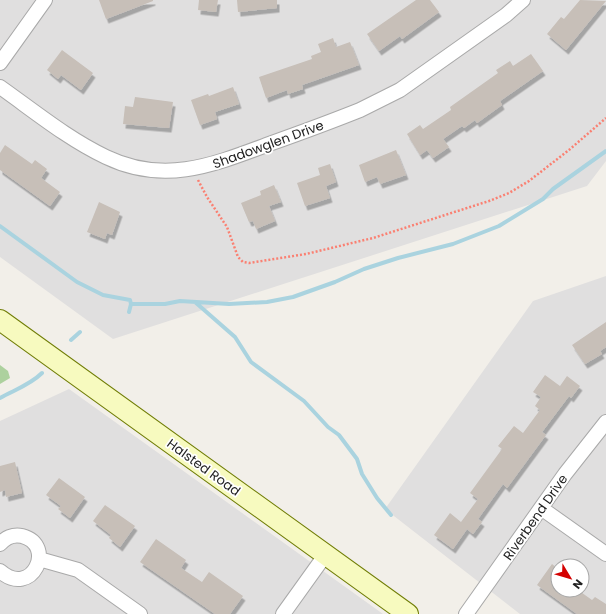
<svg xmlns="http://www.w3.org/2000/svg" width="606" height="614" font-family="Poppins,sans-serif">
  <style>
    .residential { fill: #e0dfdf; fill-rule: evenodd }
    .forest { fill: #add19e }
    .lines { fill: none; stroke-linecap: round; stroke-linejoin: round }
    .stream { stroke: #aad3df; stroke-width: 4 }
    .building { fill: #c7bfb8; filter: url(#shadow) }
    .street-casing { stroke: #a9a9a9; stroke-width: 16 }
    .secondary-casing { stroke: #707d05; stroke-width: 22 }
    .path { stroke: #fa8072; stroke-width: 2.5; stroke-dasharray: 2 2; stroke-linecap: butt }
    .street { stroke: #fff; stroke-width: 14 }
    .secondary { stroke: #f7fabf; stroke-width: 20 }
    .labels { text-anchor: middle; stroke-width: 3.5; stroke-linejoin: round; paint-order: stroke }
    .street-label { font-size: 13px; fill: #222; stroke: #fff }
  </style>
  <defs>
    <filter id="shadow"><feDropShadow dx="2.5" dy="4.5" stdDeviation="0" flood-color="#0004"/></filter>
  </defs>
  <rect width="100%" height="100%" fill="#f2efe9"/>
  <path class="residential" d="M0,0H606V161L587,186L113,339L0,257Z
    M606,276V614H520L385,509L533,301ZM558,566H582V590H558Z
    M69,389L383,614H0V421Z"/>
  <path class="forest" d="M0,365L8,371L10,378L0,384Z"/>
  <g class="lines">
    <path class="stream" d="M0,226L77,282L103,295L130,300L131,304L129,312
      M195,302L235,337L251,362L304,401L328,427L339,435L357,459L362,474L377,498L391,515
      M131,304H165L180,301L229,304L267,302L293,297L335,282L364,269L398,258L453,244L499,226L543,199L553,189L606,151
      M71,340L80,332
      M0,398C14,390 30,385 42,373"/>
  </g>
  <path class="building" d="M99,0H153V1L106,19Z
    M199,0H218L216,12L198,10Z
    M237,0H277V8L238,12Z
    M416,0H430L439,12L402,39L400,36L379,51L367,34Z
    M580,0L606,1L566,50L547,34L561,17L564,19Z
    M333,38L336,47L350,42L359,65L302,85L303,89L288,94L287,90L266,98L259,77L312,59L311,56L321,52L318,44Z
    M62,50L93,73L81,90L61,75L58,79L47,70Z
    M531,54L543,71L500,101L502,105L477,123L475,120L464,128L462,126L443,139L449,147L433,158L427,150L420,155L407,134L420,125L423,129L451,110L450,107L498,73L496,70L510,61L513,66Z
    M233,87L239,104L215,112L217,119L200,125L191,100L208,94L209,96Z
    M135,97L173,102L169,128L123,124L125,106L133,107Z
    M5,145L32,164L35,160L47,169L41,178L60,192L50,206L0,170V153Z
    M396,150L406,175L380,184L377,177L365,182L359,165Z
    M330,164L336,182L326,186L330,198L305,206L297,183L320,175L318,168Z
    M274,185L281,202L269,206L275,221L256,229L253,221L249,222L241,203L261,195L260,191Z
    M99,202L120,212L112,235L107,233L105,239L87,232Z
    M606,322V347L600,351L602,354L585,364L572,345Z
    M545,375L560,386L567,376L580,386L571,398L569,396L542,432L546,435L507,488L503,484L478,519L482,522L473,534L467,529L453,549L434,535L450,513L461,522L478,499L470,493L502,449L498,446L514,426L523,433L540,410L535,406L541,397L533,392Z
    M15,462L22,493L6,497L5,490L0,492V466Z
    M59,478L85,497L70,518L58,509L61,506L46,495Z
    M105,505L135,526L120,547L109,538L111,535L93,521Z
    M156,539L186,560L181,568L202,582L209,572L243,596L230,614H215L140,562Z
    M552,564L558,569V590H578L592,600L595,597L606,604V614H577L537,585Z"/>
  <g class="lines">
    <g class="street-casing">
      <path id="street" d="M0,63L45,0
        M0,87C34,111 68,139 106,157C164,185 213,165 269,144C300,133 330,122 360,110L400,90L506,15L523,0
        M541,508L606,554
        M0,544C5,538 13,534 22,536C57,545 32,599 0,571
        M39,559L78,570L140,614
        M283,614L326,554
        M466,614L565,474L606,422"/>
    </g>
    <g class="secondary-casing">
      <path id="secondary" d="M0,320L408,614"/>
    </g>
    <path class="path" d="M198,180L207,197L227,227L238,257L243,262L249,263L306,254L373,238L489,201L509,193L529,181L569,150L606,118"/>
    <use href="#street" class="street"/>
    <use href="#secondary" class="secondary"/>
  </g>
  <g class="labels">
    <g class="street-label">
      <text transform="translate(268 144) rotate(-20)" y="5">Shadowglen Drive</text>
      <text transform="translate(204 467) rotate(36)" y="5">Halsted Road</text>
      <text transform="translate(535 517) rotate(-55)" y="5">Riverbend Drive</text>
    </g>
  </g>
  <g transform="translate(570 578) rotate(128)"><circle r="19" fill="#ffffff" stroke="#a7a7a7"/>
  <path d="M0-3L7 15L0 10L-7 15Z" fill="#d40000"/>
  <text y="-6" font-size="11" font-weight="bold" text-anchor="middle" fill="#222222">N</text>
  </g>
</svg>
